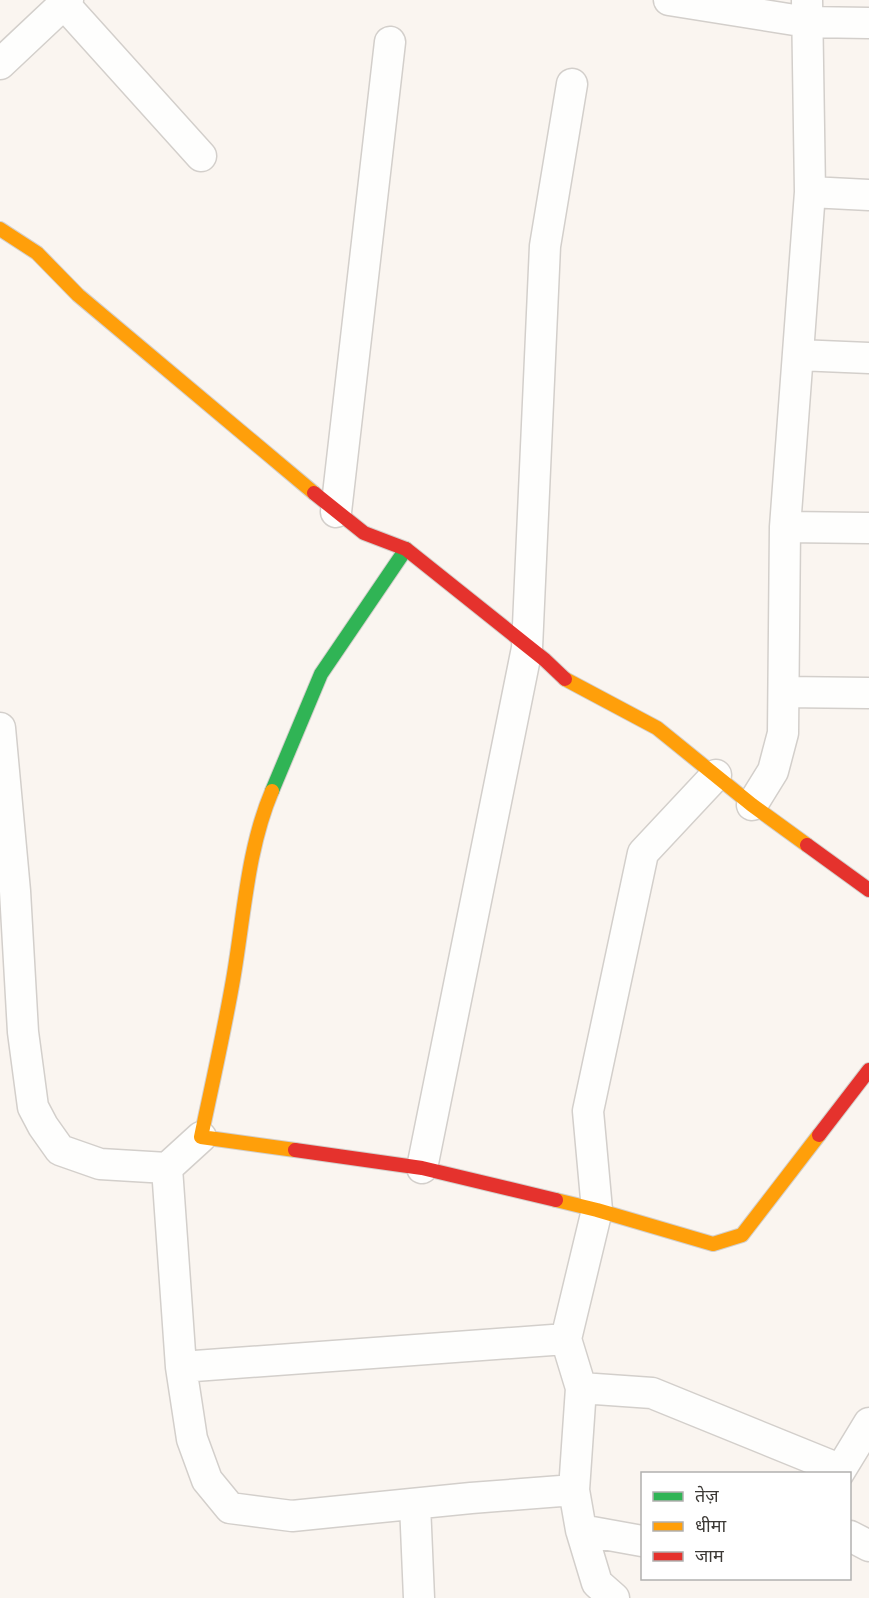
<svg xmlns="http://www.w3.org/2000/svg" width="869" height="1598" font-family="'Roboto Serif','Noto Sans Devanagari',serif">
  <style>
    .lines { fill: none; stroke-linecap: round; stroke-linejoin: round }
    .street-casing { stroke: #d3cfcb; stroke-width: 33 }
    .fast-casing { stroke: #d3cfcb; stroke-width: 16 }
    .slow-casing { stroke: #d3cfcb; stroke-width: 16 }
    .jam-casing { stroke: #d3cfcb; stroke-width: 16 }
    .street { stroke: #fefefd; stroke-width: 30 }
    .fast { stroke: #30b455; stroke-width: 14 }
    .slow { stroke: #ff9f0a; stroke-width: 14 }
    .jam { stroke: #e5322d; stroke-width: 14 }
  </style>
  <rect width="100%" height="100%" fill="#faf5f0"/>
  <g class="lines">
    <g class="street-casing">
      <path id="street" d="M669,0L807,22L869,23
        M64,4L201,156
        M0,64L68,0
        M810,192L869,195
        M798,355L869,358
        M336,512L390,42
        M785,527L869,528
        M784,692L869,693
        M0,728L15,891L23,1032L33,1107L43,1126L60,1150L100,1164L167,1168L201,1137
        M752,805L773,771L783,733L785,527L810,192L807,0
        M167,1168L181,1367L192,1439L207,1480L230,1508L292,1516L471,1498L574,1490
        M422,1168L527,648L545,246L572,84
        M181,1367L566,1339
        M581,1388L652,1393L839,1469
        M838,1474L869,1423
        M415,1504L419,1598
        M581,1530L642,1541
        M850,1536L869,1546
        M614,1598L597,1583L581,1530L574,1490L581,1388L566,1339L597,1210L588,1111L643,853L716,775"/>
    </g>
    <g class="fast-casing">
      <path id="fast" d="M272,791L321,674L406,549"/>
    </g>
    <g class="slow-casing">
      <path id="slow" d="M0,229L37,253L78,295L314,493
        M565,679L657,728L752,805L807,845
        M272,791C247,850 244,917 233,980C224,1032 212,1085 201,1137L295,1150
        M556,1200L597,1210L713,1244L742,1235L819,1135"/>
    </g>
    <g class="jam-casing">
      <path id="jam" d="M314,493L364,533L406,549L545,660L565,679
        M807,845L869,890
        M819,1135L869,1070
        M295,1150L422,1168L556,1200"/>
    </g>
    <use href="#street" class="street"/>
    <use href="#fast" class="fast"/>
    <use href="#slow" class="slow"/>
    <use href="#jam" class="jam"/>
  </g>
  <rect x="641" y="1472" width="210" height="108" fill="#ffffff" stroke="#b1b0af" stroke-width="1.5"/>
  <rect x="653" y="1492" width="30" height="9" fill="#30b455" stroke="#b1b0af" stroke-width="1.5"/>
  <text x="695" y="1502" font-size="18" fill="#3d3a36">तेज़</text>
  <rect x="653" y="1522" width="30" height="9" fill="#ff9f0a" stroke="#b1b0af" stroke-width="1.5"/>
  <text x="695" y="1532" font-size="18" fill="#3d3a36">धीमा</text>
  <rect x="653" y="1552" width="30" height="9" fill="#e5322d" stroke="#b1b0af" stroke-width="1.5"/>
  <text x="695" y="1562" font-size="18" fill="#3d3a36">जाम</text>
</svg>
